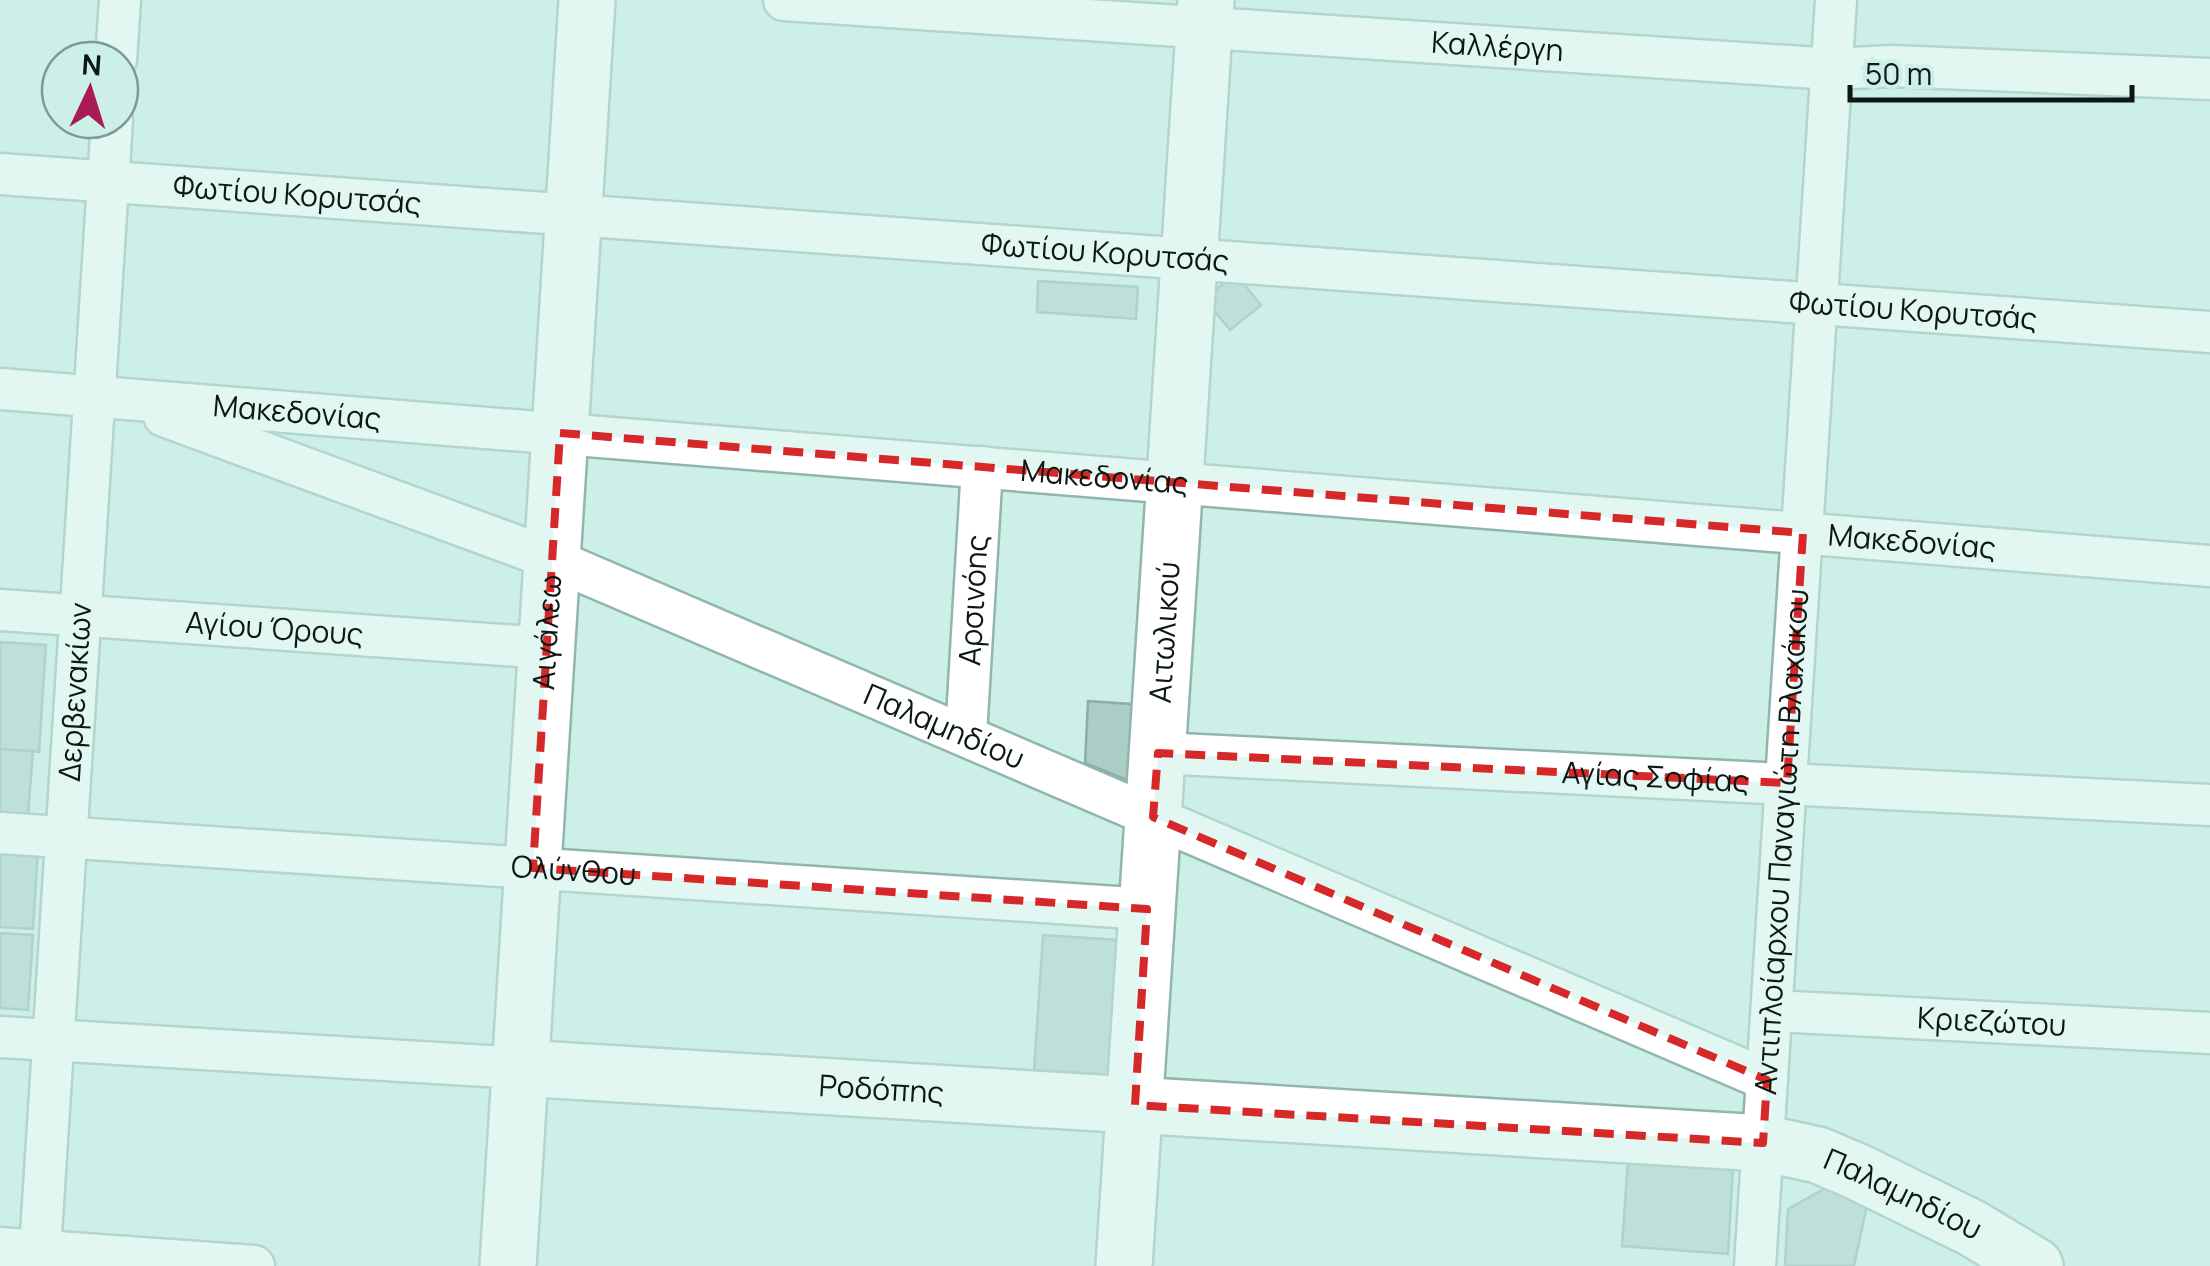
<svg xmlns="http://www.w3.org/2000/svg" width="2210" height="1266" font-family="Manrope,sans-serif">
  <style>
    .building { fill: #aacdc6; stroke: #8caea8; stroke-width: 2.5 }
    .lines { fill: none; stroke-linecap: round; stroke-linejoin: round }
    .street-casing { stroke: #92b5ae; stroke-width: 45 }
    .secondary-casing { stroke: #92b5ae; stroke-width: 60 }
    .street { stroke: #fff; stroke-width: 40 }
    .secondary { stroke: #fff; stroke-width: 55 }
    .marked { fill: none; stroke: #d62828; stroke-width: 8; stroke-dasharray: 20 12; stroke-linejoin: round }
    .labels { text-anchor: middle; stroke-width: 8; stroke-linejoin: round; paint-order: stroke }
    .street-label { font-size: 30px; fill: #0b1816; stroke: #ccf0e8 }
  </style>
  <rect width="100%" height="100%" fill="#ccf0e8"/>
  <path class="building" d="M1236,274L1261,305L1230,330L1204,299Z
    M1038,281L1138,287L1136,319L1037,312Z
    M0,642L46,645L39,752L0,749Z
    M1088,701L1145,705L1137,784L1085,763Z
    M0,749L33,751L28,815L0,813Z
    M0,845L38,848L33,929L0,927Z
    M0,933L33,935L28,1010L0,1008Z
    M1043,935L1118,940L1109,1076L1034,1071Z
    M1628,1160L1733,1167L1728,1254L1622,1246Z
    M1833,1184L1867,1205L1854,1266H1785L1788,1209Z"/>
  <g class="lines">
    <g class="street-casing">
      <g id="street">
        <path id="s1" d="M784,0L1833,69L1892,66L2210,79"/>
        <path d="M116,60L120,0"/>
        <path id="s2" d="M0,174L2210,332"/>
        <path id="s3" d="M0,389L2210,566"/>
        <path id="s4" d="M164,416L552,559L1767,1080"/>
        <path id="s5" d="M0,610L547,648"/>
        <path id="s6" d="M966,735L982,467"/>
        <path id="s7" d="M1158,753L2210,805"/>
        <path id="s8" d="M0,833L1147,909"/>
        <path id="s9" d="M1772,1011L2210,1033"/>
        <path d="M0,1037L520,1068"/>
        <path d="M0,1248L254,1266"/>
        <path id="s10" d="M39,1266L112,120"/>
        <path id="s11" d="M1755,1266L1836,0"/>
      </g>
    </g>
    <g class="secondary-casing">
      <g id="secondary">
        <path id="s12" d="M520,1068L1763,1143L1818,1155L1858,1172L1972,1228L2035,1266"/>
        <path id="s13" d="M508,1266L587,0"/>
        <path id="s14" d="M1124,1266L1206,0"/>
      </g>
    </g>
    <use href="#street" class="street"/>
    <use href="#secondary" class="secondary"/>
  </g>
  <path d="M0 0H2210V1266H0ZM560,433L1803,533L1787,783L1158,753L1153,817L1767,1080L1763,1143L1135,1105L1147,909L533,868Z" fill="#ccf0e8" fill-opacity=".55" fill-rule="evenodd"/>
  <path class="marked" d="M560,433L1803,533L1787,783L1158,753L1153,817L1767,1080L1763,1143L1135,1105L1147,909L533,868Z"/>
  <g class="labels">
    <g class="street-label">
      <text dy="10" stroke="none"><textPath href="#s1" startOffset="715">Καλλέργη</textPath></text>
      <text dy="10" stroke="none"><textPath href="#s2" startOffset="298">Φωτίου Κορυτσάς</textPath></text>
      <text dy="10" stroke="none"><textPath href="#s2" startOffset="1108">Φωτίου Κορυτσάς</textPath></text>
      <text dy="10" stroke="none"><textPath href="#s2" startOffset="1918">Φωτίου Κορυτσάς</textPath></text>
      <text dy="10" stroke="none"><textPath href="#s3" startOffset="298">Μακεδονίας</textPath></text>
      <text dy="10" stroke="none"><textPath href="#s3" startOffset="1108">Μακεδονίας</textPath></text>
      <text dy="10" stroke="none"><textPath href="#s3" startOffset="1918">Μακεδονίας</textPath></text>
      <text dy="10" stroke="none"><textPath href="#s6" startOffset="135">Αρσινόης</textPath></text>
      <text dy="10" stroke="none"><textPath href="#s5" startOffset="275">Αγίου Όρους</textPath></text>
      <text dy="10" stroke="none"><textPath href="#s13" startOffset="635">Αιγάλεω</textPath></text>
      <text dy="10" stroke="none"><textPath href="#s14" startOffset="635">Αιτωλικού</textPath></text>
      <text dy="10" stroke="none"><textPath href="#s10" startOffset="575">Δερβενακίων</textPath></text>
      <text dy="10" stroke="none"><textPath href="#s4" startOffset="840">Παλαμηδίου</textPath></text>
      <text dy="10" stroke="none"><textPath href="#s7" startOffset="498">Αγίας Σοφίας</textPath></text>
      <text dy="10" stroke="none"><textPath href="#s11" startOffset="425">Αντιπλοίαρχου Παναγιώτη Βλαχάκου</textPath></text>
      <text dy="10" stroke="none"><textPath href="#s8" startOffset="575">Ολύνθου</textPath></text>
      <text dy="10" stroke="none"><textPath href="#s9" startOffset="220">Κριεζώτου</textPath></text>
      <text dy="10" stroke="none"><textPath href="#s12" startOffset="362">Ροδόπης</textPath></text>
      <text dy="10" stroke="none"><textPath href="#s12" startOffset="1395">Παλαμηδίου</textPath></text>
    </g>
  </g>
  <g transform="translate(90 90) rotate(4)"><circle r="48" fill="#ccf0e8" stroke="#7f9a94" stroke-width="2.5"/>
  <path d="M0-8L18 38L0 25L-18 38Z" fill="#a91a56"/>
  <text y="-15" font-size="28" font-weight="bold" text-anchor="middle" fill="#0b1816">N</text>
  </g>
  <path d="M1850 85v15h282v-15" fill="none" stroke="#0b1816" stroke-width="5"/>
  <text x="1865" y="85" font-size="30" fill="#0b1816" stroke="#ccf0e8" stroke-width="8" paint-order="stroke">50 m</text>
</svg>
